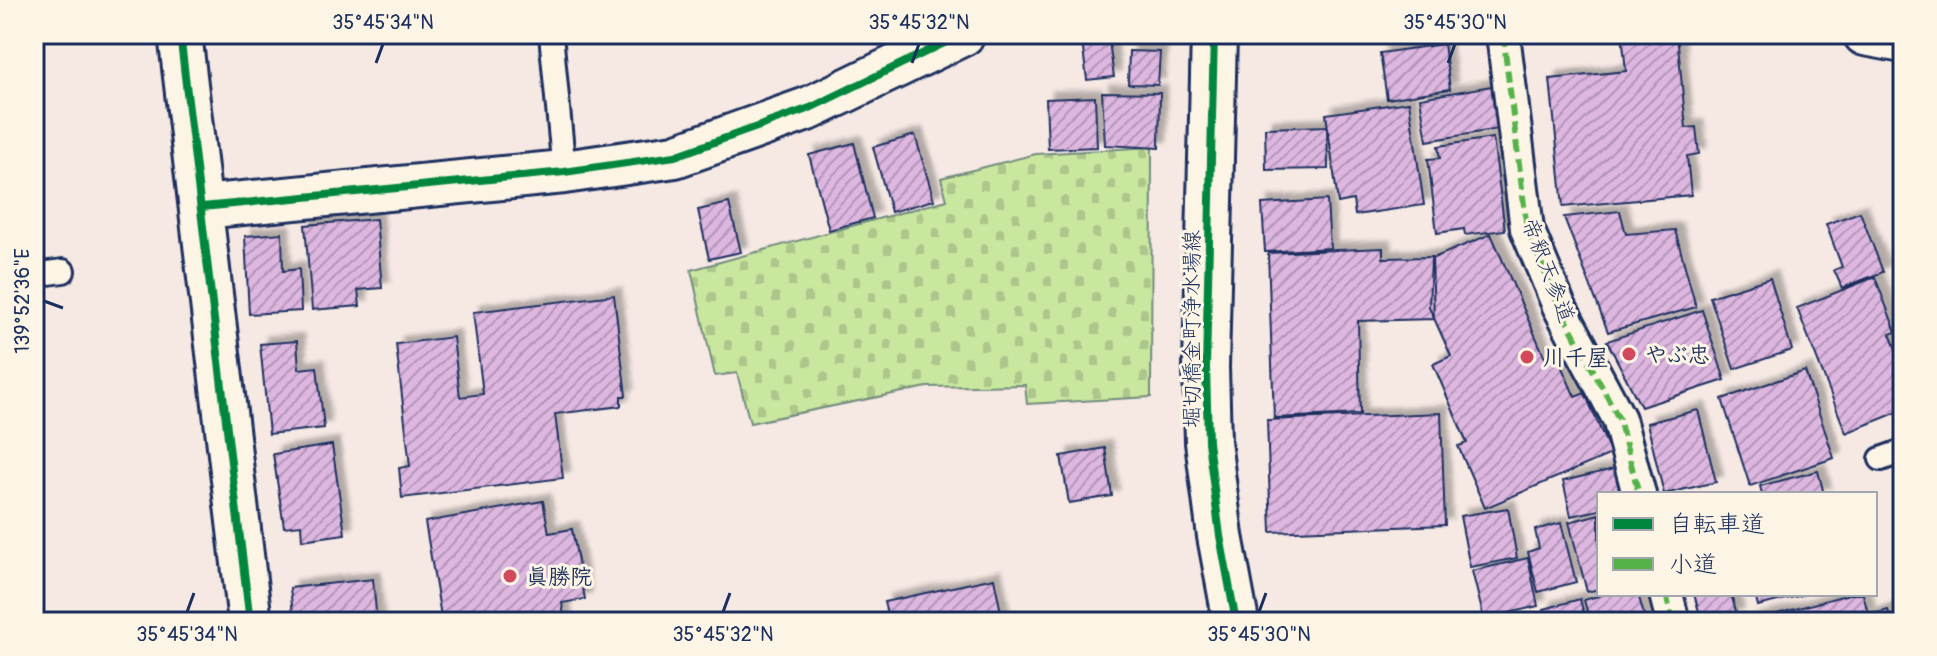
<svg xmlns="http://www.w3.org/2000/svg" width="1937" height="656" font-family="Pangolin,'Klee One',sans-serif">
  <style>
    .cemetery { fill: url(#cemetery-stones); stroke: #728b7e; stroke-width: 2 }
    .water { fill: url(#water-rules); stroke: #6d8fbe; stroke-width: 2 }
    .building { fill: url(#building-hatch); stroke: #1b2f5e; stroke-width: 2; filter: url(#shadow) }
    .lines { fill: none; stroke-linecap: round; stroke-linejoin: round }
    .service-casing { stroke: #1b2f5e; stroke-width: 28 }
    .pedestrian-casing { stroke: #1b2f5e; stroke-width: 38 }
    .minor-casing { stroke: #1b2f5e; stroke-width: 48 }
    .tertiary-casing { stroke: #1b2f5e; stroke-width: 50 }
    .service { stroke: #fcf5e5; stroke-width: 22 }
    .pedestrian { stroke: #fcf5e5; stroke-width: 32 }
    .minor { stroke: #fcf5e5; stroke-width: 42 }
    .tertiary { stroke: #fcf5e5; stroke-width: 44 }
    .quiet { stroke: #55b248; stroke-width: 6; stroke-dasharray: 12 6; stroke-linecap: butt }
    .cycleway-casing { stroke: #fcf5e5; stroke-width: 13 }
    .cycleway { stroke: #00873e; stroke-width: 8 }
    .ticks { fill: none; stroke: #1b2f5e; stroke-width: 3 }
    .poi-dot { fill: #d1495b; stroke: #fcf5e5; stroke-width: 3 }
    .labels { text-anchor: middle; stroke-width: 6; stroke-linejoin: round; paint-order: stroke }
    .street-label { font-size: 22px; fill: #1b2f5e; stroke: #fcf5e5 }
    .poi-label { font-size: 22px; font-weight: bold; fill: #1b2f5e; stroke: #fcf5e5; text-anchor: start }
    .neatline { fill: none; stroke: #1b2f5e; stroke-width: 3 }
    .ticks-label { font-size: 20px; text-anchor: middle; fill: #1b2f5e }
  </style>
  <defs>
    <pattern id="cemetery-stones" width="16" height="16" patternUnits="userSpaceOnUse" patternTransform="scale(2)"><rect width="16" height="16" fill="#c9e79f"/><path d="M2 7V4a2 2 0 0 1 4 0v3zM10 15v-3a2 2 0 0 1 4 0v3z" fill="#acc68b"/></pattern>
    <pattern id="water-rules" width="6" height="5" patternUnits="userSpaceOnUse" patternTransform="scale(2)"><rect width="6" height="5" fill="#a3cffe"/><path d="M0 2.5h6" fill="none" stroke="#8cb2dc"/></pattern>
    <pattern id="building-hatch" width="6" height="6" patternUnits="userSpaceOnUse" patternTransform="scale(2)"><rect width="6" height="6" fill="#deb7e0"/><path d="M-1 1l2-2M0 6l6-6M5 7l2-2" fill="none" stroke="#b395b9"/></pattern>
    <filter id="shadow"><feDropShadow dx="7" dy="-7" stdDeviation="2" flood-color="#0004"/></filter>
  </defs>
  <rect width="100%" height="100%" fill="#f6e9e4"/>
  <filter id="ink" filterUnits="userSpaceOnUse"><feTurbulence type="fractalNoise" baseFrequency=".0125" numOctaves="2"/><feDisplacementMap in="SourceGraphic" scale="16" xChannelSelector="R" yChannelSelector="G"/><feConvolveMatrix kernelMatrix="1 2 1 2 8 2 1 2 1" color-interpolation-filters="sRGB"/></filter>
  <g filter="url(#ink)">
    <path class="cemetery" d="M1152,147L1151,397L1027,404L1025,385L927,387L750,423L737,373L715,376L691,270L947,200L941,178L1036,154Z"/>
    <path class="water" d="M34,72L43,118L34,159Z"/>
    <path class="building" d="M1081,34H1108L1114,77L1087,80Z
      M1117,34H1157L1117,38Z
      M1622,34H1677L1686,128L1696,127L1699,154L1687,156L1691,195L1563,207L1550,79L1626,71Z
      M1444,44L1450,89L1387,99L1380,53Z
      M1129,51L1160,52L1158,85L1128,84Z
      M1492,86L1499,129L1427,141L1420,98Z
      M1102,92L1160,93L1159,148L1105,145Z
      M1095,97L1097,147L1048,149L1046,99Z
      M1409,102L1424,205L1355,215L1353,200L1338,203L1326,114Z
      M1327,126L1328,169L1266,170L1265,128Z
      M915,135L934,200L891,212L873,147Z
      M1493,138L1505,230L1465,235L1464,229L1437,233L1428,159L1440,158L1438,146Z
      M854,143L873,218L829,230L809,155Z
      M1327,200L1330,248L1265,252L1262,204Z
      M729,203L741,252L709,259L698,210Z
      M1620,211L1626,234L1675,230L1696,307L1608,332L1564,217Z
      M1860,212L1883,272L1842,288L1834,270L1842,267L1826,224Z
      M376,219L382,288L358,290L360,306L312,310L305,225Z
      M282,233L283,271L299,269L301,311L249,314L245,236Z
      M1491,234L1545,358L1556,354L1575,397L1585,393L1611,454L1485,508L1458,446L1467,443L1433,364L1451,356L1429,307L1431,259Z
      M1383,248V258L1432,257L1434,319L1358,321L1360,414L1274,418L1268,253Z
      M1875,277L1896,332L1890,334L1903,366V410L1846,433L1797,308Z
      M1770,278L1792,350L1734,369L1710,297Z
      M614,295L626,396H621V406L555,414L563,478L402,498L399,468L410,466L396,344L453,337L460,397L483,394L473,312Z
      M1702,310L1725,380L1641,407L1607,341Z
      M297,341L299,369L317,367L324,428L269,434L260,344Z
      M1805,371L1834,458L1750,486L1722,399Z
      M1698,410L1716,482L1664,494L1647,423Z
      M1441,413L1445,525L1271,532L1267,420Z
      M332,445L345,534L302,540L301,525L284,527L273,454Z
      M1105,448L1112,496L1069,503L1061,456Z
      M1618,468L1623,494H1599V510L1571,516L1563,481Z
      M1818,471L1824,494H1762L1760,486Z
      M543,501L549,533L572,529L585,599L562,603L565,622H442L425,522Z
      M1508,508L1517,558L1470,567L1460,516Z
      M1599,514V589L1587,592L1569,522Z
      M1561,523L1576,582L1538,592L1528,552L1539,548L1535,530Z
      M1528,558L1538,606L1484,619L1472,571Z
      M994,578L1003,622H889L884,602Z
      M373,579L377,622H294L290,588Z
      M1605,594H1638L1646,622H1590L1584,600Z
      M1694,594H1731L1737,615L1702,622Z
      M1755,594H1806L1758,606Z
      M1849,594H1863L1868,613L1837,622H1748Z
      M1580,599L1586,622H1548L1544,609Z
      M1888,610L1891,622H1846Z"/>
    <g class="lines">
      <g class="service-casing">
        <path id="service" d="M551,34L564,172
          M34,275L63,271
          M1881,459L1903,451"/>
      </g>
      <g class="pedestrian-casing">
        <path id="pedestrian" d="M1503,34L1527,229L1559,306L1619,419L1639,494
          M1666,594L1673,622"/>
      </g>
      <g class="minor-casing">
        <path id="minor" d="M180,34L250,622
          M1865,34L1903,41
          M202,207L564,172L675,156L810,108L963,34"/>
      </g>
      <g class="tertiary-casing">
        <path id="tertiary" d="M1214,34L1206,367L1208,442L1220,536L1236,622"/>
      </g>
      <use href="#service" class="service"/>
      <use href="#pedestrian" class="pedestrian"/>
      <use href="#minor" class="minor"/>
      <use href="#tertiary" class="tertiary"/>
      <path class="quiet" d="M1503,34L1527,229L1559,306L1619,419L1639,494
        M1666,594L1673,622"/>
      <g class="cycleway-casing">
        <path id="cycleway" d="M180,34L250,622
          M1214,34L1206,367L1208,442L1220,536L1236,622
          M202,207L564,172L675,156L810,108L963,34"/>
      </g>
      <use href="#cycleway" class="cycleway"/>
    </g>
  </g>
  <path class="ticks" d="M376,63L383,44M912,63L919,44M1448,63L1455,44M44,301L63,308M187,612L194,593M723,612L730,593M1259,612L1266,593"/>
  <g class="poi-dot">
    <circle cx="1629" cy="354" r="8"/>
    <circle cx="1527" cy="357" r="8"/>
    <circle cx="510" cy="576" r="8"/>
  </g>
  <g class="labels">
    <g class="street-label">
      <text transform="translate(1549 270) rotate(69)" y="8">帝釈天参道</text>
      <text transform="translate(1191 329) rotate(-90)" y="8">堀切橋金町浄水場線</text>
    </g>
    <g class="poi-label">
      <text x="1645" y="362">やぶ忠</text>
      <text x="1543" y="365">川千屋</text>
      <text x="526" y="584">眞勝院</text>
    </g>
  </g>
  <rect width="1937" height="656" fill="none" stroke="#fcf5e5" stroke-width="88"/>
  <rect x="1597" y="492" width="280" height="104" fill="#fcf5e5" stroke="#a2a6af" stroke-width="2"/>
  <rect x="1613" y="518" width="40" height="12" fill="#00873e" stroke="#a2a6af" stroke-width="2"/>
  <text x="1669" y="532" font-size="24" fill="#1b2f5e">自転車道</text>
  <rect x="1613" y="558" width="40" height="12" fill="#55b248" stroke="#a2a6af" stroke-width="2"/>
  <text x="1669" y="572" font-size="24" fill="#1b2f5e">小道</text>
  <rect x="44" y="44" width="1849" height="568" class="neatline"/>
  <g class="ticks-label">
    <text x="383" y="29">35°45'34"N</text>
    <text x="919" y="29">35°45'32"N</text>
    <text x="1455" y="29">35°45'30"N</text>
    <text transform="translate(22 301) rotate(-90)" y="7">139°52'36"E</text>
    <text x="187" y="641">35°45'34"N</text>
    <text x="723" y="641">35°45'32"N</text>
    <text x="1259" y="641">35°45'30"N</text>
  </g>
</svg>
